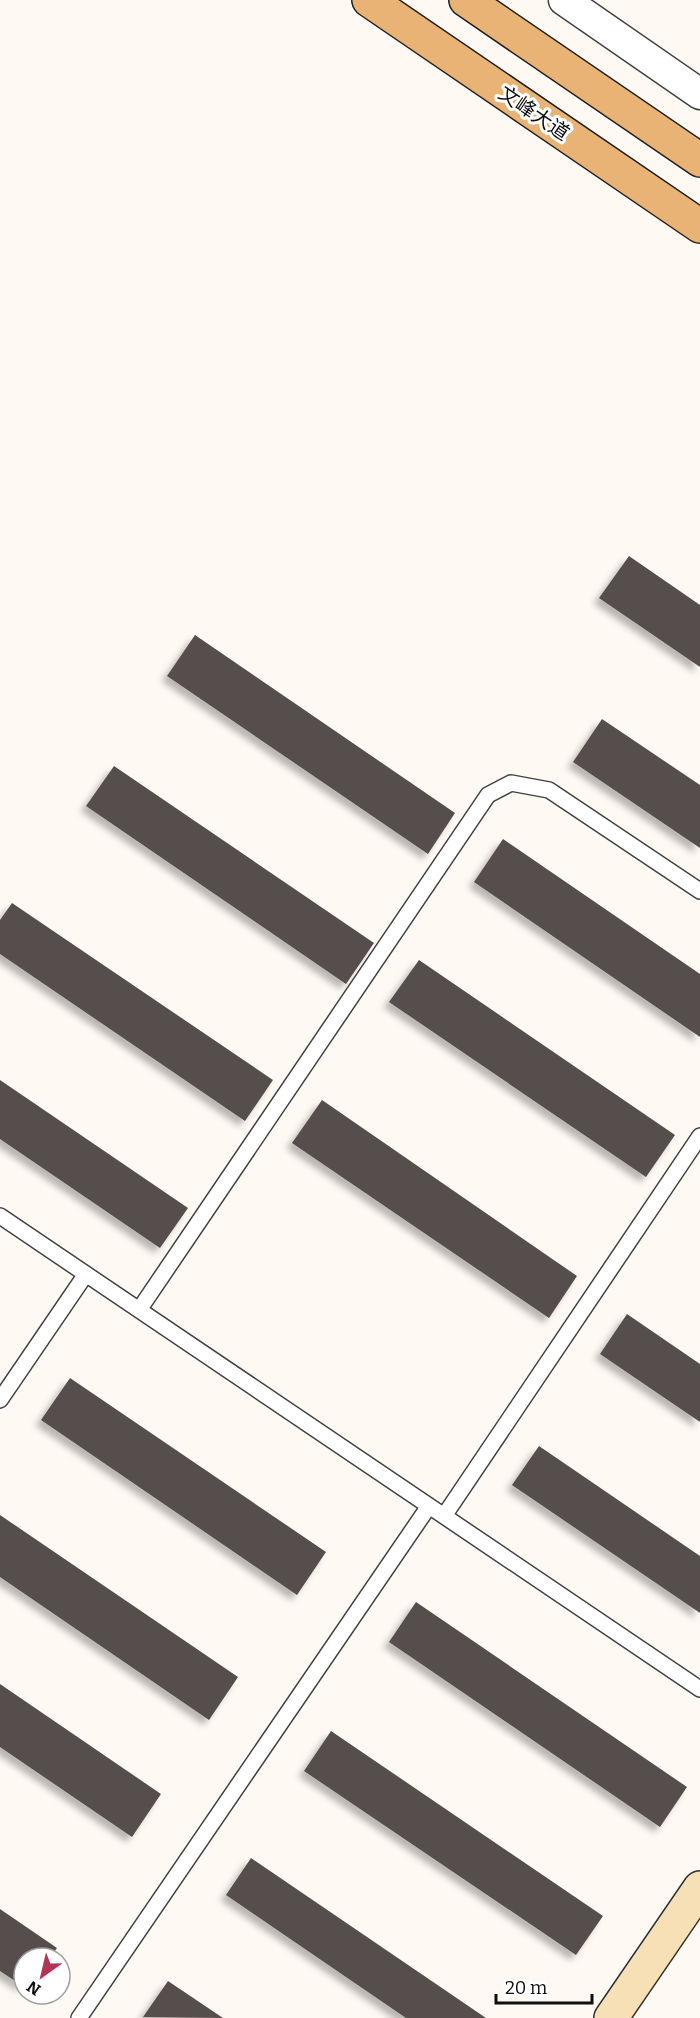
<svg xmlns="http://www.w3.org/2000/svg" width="700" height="2018" font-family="Bitter,'Noto Sans SC',serif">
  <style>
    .building { fill: #574e4d; filter: url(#shadow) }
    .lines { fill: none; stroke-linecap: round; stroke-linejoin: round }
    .lane-casing { stroke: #424242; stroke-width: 18 }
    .street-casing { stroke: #424242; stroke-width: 33 }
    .secondary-casing { stroke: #313131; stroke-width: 36 }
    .primary-casing { stroke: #202020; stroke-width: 36 }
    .lane { stroke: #fff; stroke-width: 15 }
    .street { stroke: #fff; stroke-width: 30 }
    .secondary { stroke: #f7e0b5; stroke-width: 33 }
    .primary { stroke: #eab376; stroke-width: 33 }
    .labels { text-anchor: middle; stroke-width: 6; stroke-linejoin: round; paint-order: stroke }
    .street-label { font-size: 20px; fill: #0f0f0f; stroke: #fff }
  </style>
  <defs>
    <filter id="shadow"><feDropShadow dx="-5.5" dy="5.5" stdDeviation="3" flood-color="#0004"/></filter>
  </defs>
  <rect width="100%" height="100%" fill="#fef9f3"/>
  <path class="building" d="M629,556L700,605V667L599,598Z
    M195,635L455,813L428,854L167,676Z
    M602,719L700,785V848L573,762Z
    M114,766L374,943L346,984L86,806Z
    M503,839L700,974V1037L474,882Z
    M12,903L273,1080L245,1121L0,954V920Z
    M419,960L675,1135L646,1177L389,1002Z
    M0,1080L188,1208L160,1248L0,1139Z
    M322,1100L577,1276L549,1318L292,1143Z
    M627,1314L700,1364V1422L600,1354Z
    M70,1378L326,1552L297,1595L41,1420Z
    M539,1446L700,1556V1613L512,1485Z
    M0,1515L238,1677L209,1720L0,1577Z
    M416,1602L687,1787L660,1827L389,1642Z
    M0,1684L161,1794L132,1837L0,1747Z
    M331,1731L603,1916L576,1955L304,1771Z
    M251,1858L486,2018H406L226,1895Z
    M0,1909L57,1948L50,1958H24V1987L0,1971Z
    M168,1981L223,2018L143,2017Z"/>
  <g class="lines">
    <g class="lane-casing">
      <path id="lane" d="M0,1216L700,1689
        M139,1310L488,795L511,783L549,790L700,891
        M0,1400L86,1274
        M444,1516L700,1136
        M79,2018L429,1506"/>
    </g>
    <g class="street-casing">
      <path id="street" d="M564,0L700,94"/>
    </g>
    <g class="secondary-casing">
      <path id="secondary" d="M611,2018L700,1888"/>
    </g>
    <g class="primary-casing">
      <path id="primary" d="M369,0L700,226
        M466,0L700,160"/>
    </g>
    <use href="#lane" class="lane"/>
    <use href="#street" class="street"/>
    <use href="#secondary" class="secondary"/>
    <use href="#primary" class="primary"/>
  </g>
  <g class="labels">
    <g class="street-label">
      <text transform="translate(534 113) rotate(34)" y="7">文峰大道</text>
    </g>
  </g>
  <g transform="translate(42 1976) rotate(214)"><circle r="28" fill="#ffffff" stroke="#9f9f9f" stroke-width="1.5"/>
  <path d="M0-4.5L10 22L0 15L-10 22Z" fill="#b23558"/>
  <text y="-9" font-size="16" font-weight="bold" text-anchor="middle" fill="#0f0f0f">N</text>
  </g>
  <path d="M496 1994v9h96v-9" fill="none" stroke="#0f0f0f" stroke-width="3"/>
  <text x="505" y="1994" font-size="18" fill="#0f0f0f" stroke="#ffffff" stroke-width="4.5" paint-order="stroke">20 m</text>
</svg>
